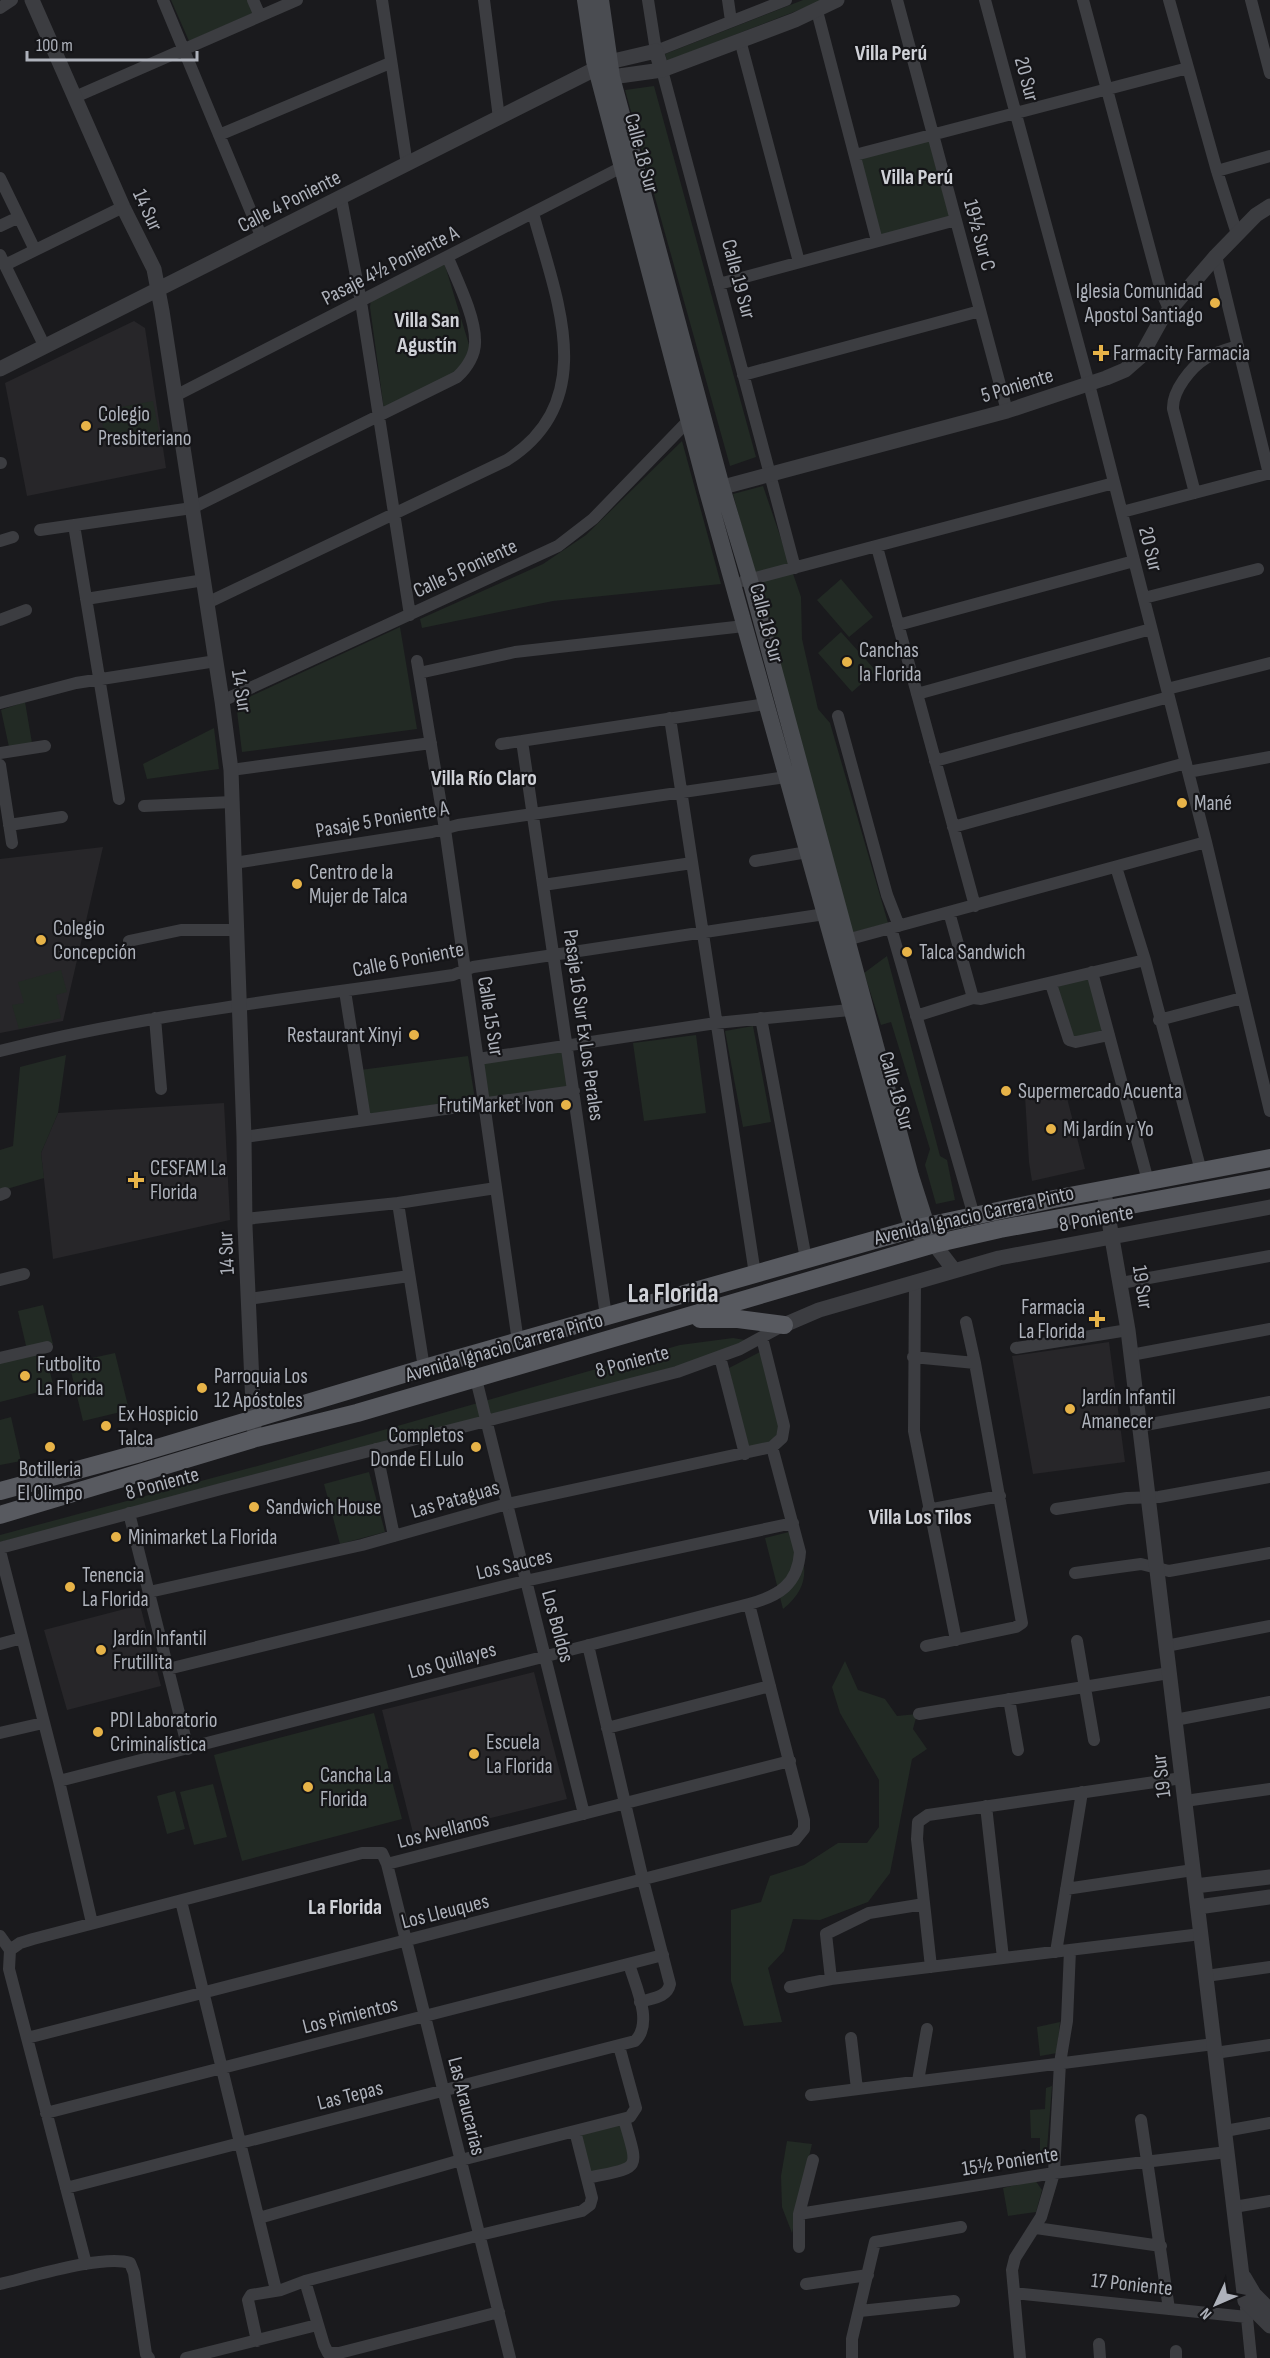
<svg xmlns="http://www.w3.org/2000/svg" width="1270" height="2358" font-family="'Sofia Sans Condensed',sans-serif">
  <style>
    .built { fill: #272629 }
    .green { fill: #222a24 }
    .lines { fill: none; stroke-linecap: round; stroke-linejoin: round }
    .minor { stroke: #3c3d41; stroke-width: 12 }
    .tertiary { stroke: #3c3d41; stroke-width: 15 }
    .secondary { stroke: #4a4c51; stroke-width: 16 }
    .primary { stroke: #585a60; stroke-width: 18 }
    .poi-dot { fill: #e7b348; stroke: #151518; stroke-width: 2 }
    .labels { text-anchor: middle; stroke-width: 4.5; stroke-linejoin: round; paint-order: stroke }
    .street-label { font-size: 21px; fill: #aeb2bb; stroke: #151518 }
    .poi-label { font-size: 21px; fill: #aeb2bb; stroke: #151518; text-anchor: start }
    .neighbourhood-label { font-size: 22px; font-weight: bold; fill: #cfd1d7; stroke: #151518 }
    .district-label { font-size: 27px; font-weight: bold; fill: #cfd1d7; stroke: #151518 }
  </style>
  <rect width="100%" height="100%" fill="#1a1a1d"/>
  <path class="built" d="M134,321L145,328L166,468L27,496L5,383Z
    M103,847L63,1021L0,1033V859Z
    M1064,1086L1085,1169L1032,1181L1029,1162L1025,1096Z
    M224,1103L230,1220L53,1259L41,1153L58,1113Z
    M1109,1342L1125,1462L1033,1474L1012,1356Z
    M140,1605L161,1686L67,1710L44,1630Z
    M534,1672L567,1799L414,1837L382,1710Z"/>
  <path class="green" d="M171,0H248L253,13L189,41Z
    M803,0H825L667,61L665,54Z
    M654,86L756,457L730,466L625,90Z
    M928,137L950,219L877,238L855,157Z
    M444,262L470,348L459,371L384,410L370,307L371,300Z
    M153,401L159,432L106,442L100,411Z
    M682,441L721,584L553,601L422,628L420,619L543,564L586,535Z
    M763,486L801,597L802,639L818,709L830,723L888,923L851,933L733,494Z
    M841,579L873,617L849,637L817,600Z
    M400,627L417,729L242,752L236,703Z
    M841,632L876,671L852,692L818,653Z
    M25,702L32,743L9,747L1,710Z
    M214,728L219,769L147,779L143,764Z
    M887,956L940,1156L947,1160L955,1200L936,1204L925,1165L930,1149L891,1022L881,1025L864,973Z
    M61,970L67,992L56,995L61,1018L19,1029L12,1005L24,1003L18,982Z
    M1085,977L1090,982L1102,1028L1101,1031L1075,1037L1070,1033L1057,987Z
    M753,1026L771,1122L743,1127L725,1031Z
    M696,1035L706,1113L644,1121L633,1043Z
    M564,1050L570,1087L489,1099L483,1061Z
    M66,1055L58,1113L41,1153L44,1178L0,1191V1150L13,1146L20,1067Z
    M468,1056L475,1099L368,1114L360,1070Z
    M43,1305L53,1344L27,1350L18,1311Z
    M733,1338L745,1340L715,1356L488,1418L0,1542V1535L261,1465L680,1345Z
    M45,1352L54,1388L0,1402V1363Z
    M760,1352L780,1430L778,1439L747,1449L729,1368Z
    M115,1353L129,1410L83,1421L69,1363Z
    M11,1417L21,1461L0,1465V1420Z
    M369,1472L385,1532L340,1544L324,1484Z
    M797,1530C804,1563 814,1584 783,1609L765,1538Z
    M845,1661L858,1690L885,1699L897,1716L917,1714L913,1729L927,1749L912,1759L890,1873L868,1902L820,1920L793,1919L784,1951L768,1968L782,2022L744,2026L731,1981V1910L761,1902L770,1876L804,1865L838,1843H867L879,1827V1780L840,1713L832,1687Z
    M374,1713L402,1819L242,1861L214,1755Z
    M213,1784L227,1837L194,1845L180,1792Z
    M175,1791L185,1829L167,1834L157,1796Z
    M1060,2022L1057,2053L1040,2056L1037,2027Z
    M1052,2086L1046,2161L1040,2164V2138H1031L1030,2110L1045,2109L1046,2088Z
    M624,2119L632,2166L588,2178L575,2131Z
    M787,2141L812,2144L792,2233L782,2207L781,2176Z
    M1035,2180L1042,2190L1036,2212L1008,2216L1003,2188Z"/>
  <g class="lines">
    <path class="minor" d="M163,0L262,238
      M253,0L260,16
      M382,0L407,165
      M484,0L499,118
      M648,0L656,51L786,0
      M728,0L731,21
      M897,0L1007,411
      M985,0L1089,384L1206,842L1270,1111
      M1083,0L1161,291L1170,311
      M1169,0L1217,171L1237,234
      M1251,0L1270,73
      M0,8L12,0
      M817,11L877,241
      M740,40L799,262
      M662,70L795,568
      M75,97L297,0
      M219,135L390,63
      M855,155L1188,68
      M1217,171L1270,156
      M0,178L35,250
      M341,198L361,302L410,615
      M0,226L19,217
      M0,255L45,347
      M1216,256L1269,474
      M5,265L123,207
      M719,284L956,220
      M743,375L980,311
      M175,396L622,167
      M0,463H1
      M1195,493L1173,409C1172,391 1191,367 1206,358C1216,352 1228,349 1238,346
      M1122,512L1270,473
      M74,525L119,799
      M40,530L192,508L457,377C467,368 476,354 475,340C475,316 457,280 448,258
      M0,541L13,537
      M877,547L975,906
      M744,581L1114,483
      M1144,598L1258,569
      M86,599L204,580
      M207,603L507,460C601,400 556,298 533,213
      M0,620L26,610
      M898,625L1134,561
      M417,661L445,829L518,1342
      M419,673L515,652L744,626
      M1167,689L1270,663
      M917,694L1151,629
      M222,701L558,546L593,519L688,421
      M0,703L76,683L216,661
      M838,716L887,895L899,926
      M670,718L755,1274
      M522,741L606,1316
      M501,744L766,704
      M0,753L45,746
      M935,761L1169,697
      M0,765L12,843
      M231,770L431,743
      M1188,772L1270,757
      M144,806L232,802
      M9,825L62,817
      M953,827L1186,763
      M755,861L807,852
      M234,863L432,832L458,825L786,777
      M1116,867L1145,960L1201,1171
      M543,885L692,863
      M949,912L973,998
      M891,928L974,1216
      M129,941L181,930H236
      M839,942L1206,842
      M1092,972L1148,1181
      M1051,984L1069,1040L1076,1042L1109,1035
      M345,991L365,1119
      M916,1016L973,998L981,999L1145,960
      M155,1018L161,1089
      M761,1018L806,1259
      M1159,1020L1242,998
      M0,1051C149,1013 301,998 453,975L473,967L825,914
      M478,1059L716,1023L850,1010
      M244,1137L574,1091
      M0,1195L5,1193
      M398,1203L424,1368
      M245,1219L398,1203L496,1188
      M0,1280L24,1274
      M915,1281L914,1431L956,1640
      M1121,1283L1270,1256
      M249,1299L409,1276
      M762,1338L784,1426L782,1438L772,1447
      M1016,1348L1128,1330
      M1131,1355L1270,1329
      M720,1357L745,1454
      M913,1357L975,1363
      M0,1358L47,1347
      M476,1379L584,1814
      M1140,1426L1270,1402
      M376,1449L394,1536
      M1056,1509L1127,1498L1159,1497L1270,1477
      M928,1510L1000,1496
      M129,1513L188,1749
      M0,1548L221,1489L677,1372L740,1349L784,1325
      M0,1551L59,1781L92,1923
      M1075,1573L1141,1564L1169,1571L1270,1553
      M149,1592L362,1545L507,1504L772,1447
      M1077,1641L1094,1740
      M0,1644L22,1638
      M588,1645L643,1880L670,1984C667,1998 652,1998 640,2002
      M926,1646L1016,1627L1022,1623L975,1363L966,1322
      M1166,1646L1270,1626
      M168,1669L525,1581L793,1523
      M1009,1699L1018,1750
      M919,1714L1169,1673
      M1175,1720L1270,1702
      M607,1728L770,1686
      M0,1733L43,1723
      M59,1781L749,1604C779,1596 798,1584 800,1552L772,1447
      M1185,1801L1270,1789
      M986,1806L1003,1958
      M387,1864L790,1761
      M1066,1889L1193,1870
      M181,1901L276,2290
      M0,1936L10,1950
      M10,1950L20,1943L33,1939L362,1853H382L387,1864L510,2358
      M10,1950L9,1969L86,2264
      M1056,1952L1082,1792
      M931,1967L917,1839L918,1822L928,1815L1182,1778
      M1206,1976L1270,1967
      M831,1979L826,1934L869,1913L924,1904
      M790,1987L831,1979L1201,1934
      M27,2038L795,1840L804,1829V1820L749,1604
      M851,2038L857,2089
      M1215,2053L1270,2045
      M918,2081L927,2029
      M811,2095L1214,2044
      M46,2113L663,1955
      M1141,2120L1169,2309
      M1225,2131L1270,2123
      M588,2178C642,2166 639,2172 624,2119
      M66,2188L635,2041C654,2023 635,1985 629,1964
      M1234,2207L1270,2201
      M799,2214L1054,2173L1227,2152
      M259,2218L461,2160L630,2117L636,2108L619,2046
      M1036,2228L1161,2246
      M799,2247V2214L813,2160
      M305,2281L324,2345L328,2353H339L499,2312
      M0,2284C30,2277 104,2254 130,2263L134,2273L146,2354L149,2358
      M806,2284L868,2275
      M1014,2293L1247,2317
      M1246,2308L1251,2358
      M860,2311L954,2301
      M257,2341L248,2300L251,2295L281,2290L305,2281L480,2235L582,2211L590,2205L592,2198L575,2131
      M1099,2344L1100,2358
      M1176,2351V2358
      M186,2358L317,2325
      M852,2358V2339L875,2242L961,2227
      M1020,2358L1012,2270L1015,2258L1041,2217L1054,2173L1060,2063L1067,2021L1070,1950"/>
    <path class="tertiary" d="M32,0L123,207L154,269L162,311L222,701L231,770L244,1137L245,1226L254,1428
      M602,72L612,77L662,70L795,20L837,0
      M0,369L609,62L656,51L662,70
      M712,490L1007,411L1106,378L1125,370L1141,356L1161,320L1216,256L1256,215L1270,206
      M1105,1198L1128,1330L1245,2301L1270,2326
      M934,1244L954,1270
      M784,1325L819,1310L999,1258L1270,1207
      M1195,1886L1270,1877
      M1198,1907L1270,1897
      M1244,2277L1254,2294L1270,2310"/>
    <path class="secondary" d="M585,0L594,61L707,491L909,1216L913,1229L924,1237
      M601,0L612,77L722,487L750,580L911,1176L927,1226L934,1235"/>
    <path class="primary" d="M700,1319H738L784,1325
      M0,1491L140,1453L424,1368L913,1229L1054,1199L1270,1158
      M0,1515L256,1438L357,1413L934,1244L1000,1229L1270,1179"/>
  </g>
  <g class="poi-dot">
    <circle cx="1215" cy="303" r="6"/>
    <path d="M1098 344h6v6h6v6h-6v6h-6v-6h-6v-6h6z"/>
    <circle cx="86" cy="426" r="6"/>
    <circle cx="847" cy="662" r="6"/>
    <circle cx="1182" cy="803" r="6"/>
    <circle cx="297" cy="884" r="6"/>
    <circle cx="41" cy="940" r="6"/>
    <circle cx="907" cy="952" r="6"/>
    <circle cx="414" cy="1035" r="6"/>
    <circle cx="1006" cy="1091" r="6"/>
    <circle cx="566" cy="1105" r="6"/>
    <circle cx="1051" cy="1129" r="6"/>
    <path d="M133 1171h6v6h6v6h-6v6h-6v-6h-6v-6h6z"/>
    <path d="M1094 1310h6v6h6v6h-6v6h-6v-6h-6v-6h6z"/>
    <circle cx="25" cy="1376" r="6"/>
    <circle cx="202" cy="1388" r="6"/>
    <circle cx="1070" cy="1409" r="6"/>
    <circle cx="106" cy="1426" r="6"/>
    <circle cx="50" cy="1447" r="6"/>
    <circle cx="476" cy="1447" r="6"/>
    <circle cx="254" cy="1507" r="6"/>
    <circle cx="116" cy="1537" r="6"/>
    <circle cx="70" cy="1587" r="6"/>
    <circle cx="101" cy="1650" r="6"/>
    <circle cx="98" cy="1732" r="6"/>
    <circle cx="474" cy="1754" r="6"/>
    <circle cx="308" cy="1787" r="6"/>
  </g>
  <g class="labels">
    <g class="street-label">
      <text transform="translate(1027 79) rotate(75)" y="7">20 Sur</text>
      <text transform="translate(642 153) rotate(75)" y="7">Calle 18 Sur</text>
      <text transform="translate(289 201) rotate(-27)" y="7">Calle 4 Poniente</text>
      <text transform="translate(148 210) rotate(65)" y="7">14 Sur</text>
      <text transform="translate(980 235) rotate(75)" y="7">19½ Sur C</text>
      <text transform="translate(390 265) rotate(-27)" y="7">Pasaje 4½ Poniente A</text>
      <text transform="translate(739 279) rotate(75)" y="7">Calle 19 Sur</text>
      <text transform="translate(1017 385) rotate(-17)" y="7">5 Poniente</text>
      <text transform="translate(1151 549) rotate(76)" y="7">20 Sur</text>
      <text transform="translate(465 568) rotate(-25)" y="7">Calle 5 Poniente</text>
      <text transform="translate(767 623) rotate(75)" y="7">Calle 18 Sur</text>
      <text transform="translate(242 691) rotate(81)" y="7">14 Sur</text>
      <text transform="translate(382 819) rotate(-10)" y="7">Pasaje 5 Poniente A</text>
      <text transform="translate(408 959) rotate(-11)" y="7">Calle 6 Poniente</text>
      <text transform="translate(491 1016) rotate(81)" y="7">Calle 15 Sur</text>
      <text transform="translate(584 1025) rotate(82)" y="7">Pasaje 16 Sur Ex Los Perales</text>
      <text transform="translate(897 1091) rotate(74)" y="7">Calle 18 Sur</text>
      <text transform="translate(974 1215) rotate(-13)" y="7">Avenida Ignacio Carrera Pinto</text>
      <text transform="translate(1096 1218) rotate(-10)" y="7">8 Poniente</text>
      <text transform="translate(226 1253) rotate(-93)" y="7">14 Sur</text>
      <text transform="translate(1143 1287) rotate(81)" y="7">19 Sur</text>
      <text transform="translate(504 1347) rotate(-16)" y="7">Avenida Ignacio Carrera Pinto</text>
      <text transform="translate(632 1361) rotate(-15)" y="7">8 Poniente</text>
      <text transform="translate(162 1483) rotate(-15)" y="7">8 Poniente</text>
      <text transform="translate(455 1499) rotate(-16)" y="7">Las Pataguas</text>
      <text transform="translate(514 1564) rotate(-13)" y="7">Los Sauces</text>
      <text transform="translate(558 1626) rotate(75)" y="7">Los Boldos</text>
      <text transform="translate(452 1660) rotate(-15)" y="7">Los Quillayes</text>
      <text transform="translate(1161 1776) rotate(-97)" y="7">19 Sur</text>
      <text transform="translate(443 1830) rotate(-14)" y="7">Los Avellanos</text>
      <text transform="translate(445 1911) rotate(-14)" y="7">Los Lleuques</text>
      <text transform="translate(350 2015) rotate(-14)" y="7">Los Pimientos</text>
      <text transform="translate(350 2095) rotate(-14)" y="7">Las Tepas</text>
      <text transform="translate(467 2106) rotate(76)" y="7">Las Araucarias</text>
      <text transform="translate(1010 2161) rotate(-9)" y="7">15½ Poniente</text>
      <text transform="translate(1132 2284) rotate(6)" y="7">17 Poniente</text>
    </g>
    <g class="poi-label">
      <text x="1203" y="298" text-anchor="end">Iglesia Comunidad<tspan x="1203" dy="24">Apostol Santiago</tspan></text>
      <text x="1113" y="360">Farmacity Farmacia</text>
      <text x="98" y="421">Colegio<tspan x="98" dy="24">Presbiteriano</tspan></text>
      <text x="859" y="657">Canchas<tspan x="859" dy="24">la Florida</tspan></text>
      <text x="1194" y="810">Mané</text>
      <text x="309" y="879">Centro de la<tspan x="309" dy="24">Mujer de Talca</tspan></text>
      <text x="53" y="935">Colegio<tspan x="53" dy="24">Concepción</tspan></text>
      <text x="919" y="959">Talca Sandwich</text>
      <text x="402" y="1042" text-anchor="end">Restaurant Xinyi</text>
      <text x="1018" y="1098">Supermercado Acuenta</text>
      <text x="554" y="1112" text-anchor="end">FrutiMarket Ivon</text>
      <text x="1063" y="1136">Mi Jardín y Yo</text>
      <text x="150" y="1175">CESFAM La<tspan x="150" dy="24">Florida</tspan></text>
      <text x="1085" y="1314" text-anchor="end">Farmacia<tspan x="1085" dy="24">La Florida</tspan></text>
      <text x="37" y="1371">Futbolito<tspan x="37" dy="24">La Florida</tspan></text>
      <text x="214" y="1383">Parroquia Los<tspan x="214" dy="24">12 Apóstoles</tspan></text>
      <text x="1082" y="1404">Jardín Infantil<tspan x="1082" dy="24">Amanecer</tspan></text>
      <text x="118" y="1421">Ex Hospicio<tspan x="118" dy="24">Talca</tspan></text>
      <text x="464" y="1442" text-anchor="end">Completos<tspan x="464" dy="24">Donde El Lulo</tspan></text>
      <text x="50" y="1476" text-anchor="middle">Botilleria<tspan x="50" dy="24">El Olimpo</tspan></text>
      <text x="266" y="1514">Sandwich House</text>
      <text x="128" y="1544">Minimarket La Florida</text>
      <text x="82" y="1582">Tenencia<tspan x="82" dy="24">La Florida</tspan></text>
      <text x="113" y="1645">Jardín Infantil<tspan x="113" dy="24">Frutillita</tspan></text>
      <text x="110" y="1727">PDI Laboratorio<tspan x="110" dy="24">Criminalística</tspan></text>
      <text x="486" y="1749">Escuela<tspan x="486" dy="24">La Florida</tspan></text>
      <text x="320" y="1782">Cancha La<tspan x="320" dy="24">Florida</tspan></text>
    </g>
    <g class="neighbourhood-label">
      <text x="891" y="60">Villa Perú</text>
      <text x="917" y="184">Villa Perú</text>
      <text x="427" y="327">Villa San<tspan x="427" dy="25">Agustín</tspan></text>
      <text x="484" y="785">Villa Río Claro</text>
      <text x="920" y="1524">Villa Los Tilos</text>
      <text x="345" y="1914">La Florida</text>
    </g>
    <g class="district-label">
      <text x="673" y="1302">La Florida</text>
    </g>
  </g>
  <g transform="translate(1216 2304) rotate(226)" stroke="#151518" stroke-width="4.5" paint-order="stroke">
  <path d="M0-4.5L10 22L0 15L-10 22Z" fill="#aeb2bb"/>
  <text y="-9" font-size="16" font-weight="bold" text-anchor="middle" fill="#aeb2bb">N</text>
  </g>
  <path d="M27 51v9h170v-9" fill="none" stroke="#aeb2bb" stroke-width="3"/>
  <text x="36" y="51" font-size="18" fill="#aeb2bb" stroke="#151518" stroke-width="4.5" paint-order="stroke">100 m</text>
</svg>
